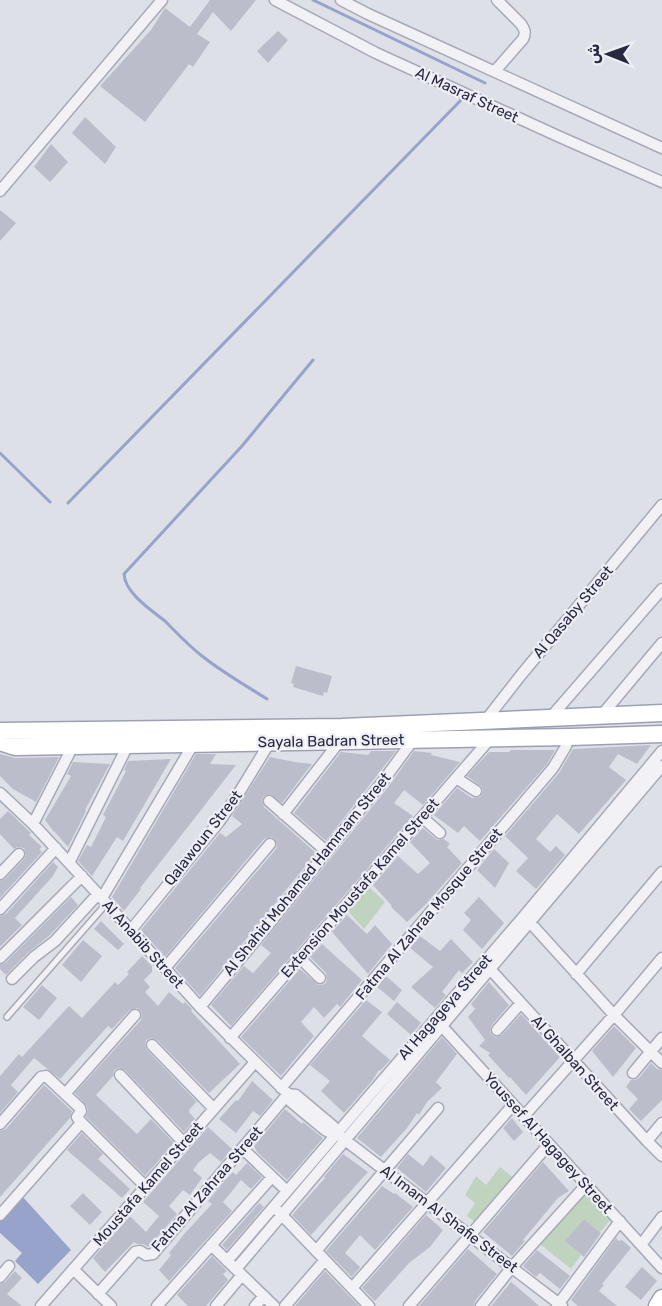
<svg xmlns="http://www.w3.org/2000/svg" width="662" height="1306" font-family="Rubik,'Noto Sans Arabic',sans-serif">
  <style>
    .green { fill: #bfd3bf }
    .water { fill: #97a3ca }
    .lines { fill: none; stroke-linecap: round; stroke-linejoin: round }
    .stream { stroke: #97a3ca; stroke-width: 3 }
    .building { fill: #bbbdcb }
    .lane-casing { stroke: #a7a9b6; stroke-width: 8 }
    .street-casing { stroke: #a7a9b6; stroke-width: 13 }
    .primary-casing { stroke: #9da0b5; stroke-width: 19 }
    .lane { stroke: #f1f1f6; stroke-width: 5 }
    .street { stroke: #f1f1f6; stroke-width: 10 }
    .primary { stroke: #fff; stroke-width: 16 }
    .labels { text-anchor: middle; stroke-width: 4.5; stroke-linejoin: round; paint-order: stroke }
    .street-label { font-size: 15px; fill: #272940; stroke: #eeeff6 }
  </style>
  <rect width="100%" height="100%" fill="#dee0e8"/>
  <path class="green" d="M367,885L385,902L364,929L347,910Z
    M500,1167L515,1179L475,1222L467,1216L475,1203L465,1195L476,1176L486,1185Z
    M584,1191L612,1218L600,1232L584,1219L566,1241L581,1255L571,1269L540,1244Z"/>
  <path class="water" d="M21,1195L71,1250L38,1284L15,1261L22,1253L0,1233V1219Z"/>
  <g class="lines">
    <path class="stream" d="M313,0L485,83
      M0,453L50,502
      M68,503L462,99
      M267,699C245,685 222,672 202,656C188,645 177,633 165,621C151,610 125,593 124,574L242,446L313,360"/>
  </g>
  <path class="building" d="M210,0H256L231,31L213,12L197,34L210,42L193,67L189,64L145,122L100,86L151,30L165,8L190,27Z
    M278,31L288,40L268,63L257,51Z
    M85,117L116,147L105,164L72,133Z
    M51,144L68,162L50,182L34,167Z
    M0,210L16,223L0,241Z
    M296,666L332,676L327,693L324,692L323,696L293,687L294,684L291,683Z
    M651,745L637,764L618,754L609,767L626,780L579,834L557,814L536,839L550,852L556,846L565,855L536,889L516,871L528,858L505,836L559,773L573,749Z
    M511,750H555L547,764L480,841L464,826L458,833L434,815L457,788L472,798L480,797L483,792L482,787L467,776L489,752H509Z
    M371,751H396L326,841L294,813L341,752L368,755Z
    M414,751L432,753L431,755L460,762L423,805L404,790L394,803L413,816L231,1026L211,1005L244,966L253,973L271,953L261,945L389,786Z
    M0,754L15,758L59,757L36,802L13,789L0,776Z
    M196,754H216L210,764L236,765L148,878L140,888L141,889L124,911L112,897Z
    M270,757L295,762L312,764L282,803L270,794L264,796L262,800L264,807L316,853L200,996L175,968L276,849L277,845L275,839L271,837L264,839L165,957L141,930L220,833L226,837L242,824L232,816Z
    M171,759L123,841L117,837L92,876L78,861L87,845L91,847L106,817L103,815L126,771L124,770L128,761Z
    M73,762L110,764L85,810L86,811L68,847L54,831V832L45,820L71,776L67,774Z
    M8,811L31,833L29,835L42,847L39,849L42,852L0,898V881L5,879L24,859L26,855L24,848L17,847L14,849L0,834V819Z
    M423,828L436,839L439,840L444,839L450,844L447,847L462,863L425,905L407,922L391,907L392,906L373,885L398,856L418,874L430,863L410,842Z
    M494,849L509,863L495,888L477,870Z
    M53,862L58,867L53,876L15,918L22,925L0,947V916L6,914Z
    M71,897L78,905L50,935L29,952L6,975L0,969V965L5,963Z
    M479,897L504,923L482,949L463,930L471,920L464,913Z
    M347,915L367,934L375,925L392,944L368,974L332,932Z
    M101,921L124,944L118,950L94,929Z
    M420,936L440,951L451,939L473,962L462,973L459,970L442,992L446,995L435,1008L411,987L433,967L410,948Z
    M83,940L102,956L81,982L62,965Z
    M322,944L362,980L340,1007L337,1004L324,1018L314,1007L301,1022L314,1036L281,1076L241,1037L300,969L318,985H322L326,983L327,979L326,973L310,957Z
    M142,956L152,966V972L144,980L150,987L145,992L158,1006L169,992L183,1004L185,1002L192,1009L191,1011L240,1064L209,1093L157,1040L151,1038L146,1040L145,1046L147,1050L198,1103L196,1102L189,1110L190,1111L189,1112L195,1119L184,1132L125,1070L119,1068L114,1070L113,1076L96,1095L137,1134L151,1119L174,1143L145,1176L86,1117L88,1111L87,1106L75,1093L141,1020L142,1013L137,1008L130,1010L112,1029L108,1026L60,1079L34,1058L11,1085L18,1092L0,1113V1076L19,1054L22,1057L69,1006L82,1018L115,982L118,985L129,974L127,972Z
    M386,976L402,990L394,1001L377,987Z
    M489,982L509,1005L491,1026L490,1032L492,1035L496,1037L502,1035L521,1014L560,1057L526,1095L510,1077L509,1078L488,1055L490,1053L479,1046L485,1040L468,1017L475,1009L471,1004Z
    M42,985L57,998L39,1020L23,1007Z
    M366,1000L382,1012L362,1036L390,1060L380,1071L379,1070L372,1081L344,1113L321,1091L330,1081L310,1065Z
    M397,1002L421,1023L411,1035L387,1014Z
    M614,1026L636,1048L613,1077L592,1051Z
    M442,1037L457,1054L436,1082L442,1088L427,1102L419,1115L417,1113L407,1128L381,1157L357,1138Z
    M651,1063L657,1069L662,1070V1100L641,1121L629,1109L638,1099L626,1087L631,1080H635L639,1078Z
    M252,1081L273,1100L260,1116L253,1111L236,1133L219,1119L236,1100L238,1101Z
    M44,1085L72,1111L70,1118L0,1197V1131L6,1129Z
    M285,1109L302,1124L303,1122L323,1138L287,1180L257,1152L254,1146Z
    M512,1118L523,1132L514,1141L503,1128Z
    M208,1127L232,1149L221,1162L210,1153L199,1162L193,1170L202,1178L190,1195L183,1190L169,1206L177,1214L149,1247L143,1244H137L134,1242L105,1272L93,1258L130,1216L146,1232L159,1216L143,1202Z
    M82,1133L103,1154L98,1159L130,1189L122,1198L67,1150Z
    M343,1154L368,1172L311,1235L292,1215L325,1178L324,1177Z
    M408,1154L423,1166L431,1155L446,1168L426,1192L397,1168Z
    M543,1162L569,1191L558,1198L523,1240L525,1241L512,1256L483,1232Z
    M247,1163L262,1177L251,1189L241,1180L223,1202L232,1211L169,1281L159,1270L171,1255L169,1253L185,1233L212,1204L208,1201L226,1179L233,1172L236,1175Z
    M382,1186L394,1194L395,1193L413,1207L375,1250L360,1235L345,1253L360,1267L352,1277L326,1251Z
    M83,1193L102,1212L90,1225L70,1206Z
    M259,1203L264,1207L227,1250L222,1245Z
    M426,1215L443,1230L430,1247L409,1263L375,1301L362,1288Z
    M584,1219L601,1233L584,1257L565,1241Z
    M616,1238L619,1241L622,1240L631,1248L602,1284L604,1285L599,1291L617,1306H578L571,1300Z
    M468,1249L497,1274L475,1301L474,1306H419Z
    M537,1250L570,1276L560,1289L540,1273L536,1277L523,1266Z
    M212,1256L227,1271L223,1274L228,1280L206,1306H188L177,1295Z
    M642,1267L657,1281L641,1300L625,1287Z
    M15,1271L22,1278L7,1294L22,1306H0V1284L5,1282Z
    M325,1271L359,1306H295Z
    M511,1282L529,1297L539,1306H491Z"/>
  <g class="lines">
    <g class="lane-casing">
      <path id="lane" d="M7,1017L107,903"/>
    </g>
    <g class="street-casing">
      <path id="street" d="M275,0L376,53L560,137L662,182
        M341,0L368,14L662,148
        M495,71L523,39C526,33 525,30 521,24L497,0
        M0,191L162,0
        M601,716L662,643
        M550,718L662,589
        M485,721L521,675L662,505
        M456,778L476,791
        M0,793L33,824L98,894L200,1007L288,1094L291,1102L325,1130L329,1132L336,1133
        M269,801L326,851
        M283,814L340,741
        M422,817L440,833
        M33,824L73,746
        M69,863L128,745
        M0,874L19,854
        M102,898L194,743
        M0,909L56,848
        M526,918L614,1015L662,1063
        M131,930L219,822L237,796L270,742
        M299,957L320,978
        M0,958L82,876
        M165,968L270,844
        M490,969L647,1141L662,1156
        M576,974L662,872
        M12,979L34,957L55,941L98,894
        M200,1007L265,929L383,781L413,740
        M439,1023L662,1268
        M497,1030L521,1003
        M230,1038L490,739
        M152,1045L214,1109
        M633,1073L662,1038
        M120,1075L184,1143
        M281,1088L553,768L565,748L570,737
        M65,1094L135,1015
        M288,1094L296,1095L333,1126L336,1133L345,1140L562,1306
        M524,1116L614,1015L662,958
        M0,1124L41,1077L46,1076L80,1108L81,1111L77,1117L79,1120L146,1187
        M647,1141L662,1123
        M243,1149L287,1191
        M278,1211L369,1306
        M0,1215L81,1123
        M211,1245L274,1306
        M641,1245L662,1217
        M316,1251L438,1108
        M227,1261L524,916L662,751
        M73,1269L111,1306
        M236,1269L662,766
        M0,1277L9,1266
        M352,1288L513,1105
        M98,1294L135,1252L140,1251L146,1255L153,1254L288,1094
        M41,1306L255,1062
        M157,1306L272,1177
        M216,1306L242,1275
        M255,1306L264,1296
        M285,1306L325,1260
        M409,1306L549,1144
        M481,1306L512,1267L586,1185
        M557,1306L620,1221"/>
    </g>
    <g class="primary-casing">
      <path id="primary" d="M0,731L342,727L662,713
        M0,742L15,747L570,737L662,734
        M657,1306L662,1298"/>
    </g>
    <use href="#lane" class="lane"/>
    <use href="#street" class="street"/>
    <use href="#primary" class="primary"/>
  </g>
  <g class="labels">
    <g class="street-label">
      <text transform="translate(467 95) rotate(25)" y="5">Al Masraf Street</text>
      <text transform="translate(573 612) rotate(-50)" y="5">Al Qasaby Street</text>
      <text transform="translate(331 741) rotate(-1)" y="5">Sayala Badran Street</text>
      <text transform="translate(203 838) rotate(-52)" y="5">Qalawoun Street</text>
      <text transform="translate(307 874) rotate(-51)" y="5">Al Shahid Mohamed Hammam Street</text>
      <text transform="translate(360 888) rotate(-49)" y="5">Extension Moustafa Kamel Street</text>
      <text transform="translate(429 914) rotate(-50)" y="5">Fatma Al Zahraa Mosque Street</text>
      <text transform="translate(143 944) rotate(48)" y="5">Al Anabib Street</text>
      <text transform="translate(445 1007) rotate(-49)" y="5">Al Hagageya Street</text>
      <text transform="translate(575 1063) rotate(48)" y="5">Al Ghalban Street</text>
      <text transform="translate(548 1143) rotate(48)" y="5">Youssef Al Hagagey Street</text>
      <text transform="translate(148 1184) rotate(-49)" y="5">Moustafa Kamel Street</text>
      <text transform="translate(207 1189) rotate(-49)" y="5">Fatma Al Zahraa Street</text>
      <text transform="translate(449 1219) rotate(37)" y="5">Al Imam Al Shafie Street</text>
    </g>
  </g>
  <g transform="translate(608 54) rotate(271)" stroke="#eeeff6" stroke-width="4.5" paint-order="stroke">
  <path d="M0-4.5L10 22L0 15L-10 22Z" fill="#272940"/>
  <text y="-9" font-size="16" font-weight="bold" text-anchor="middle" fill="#272940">ش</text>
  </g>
</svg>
